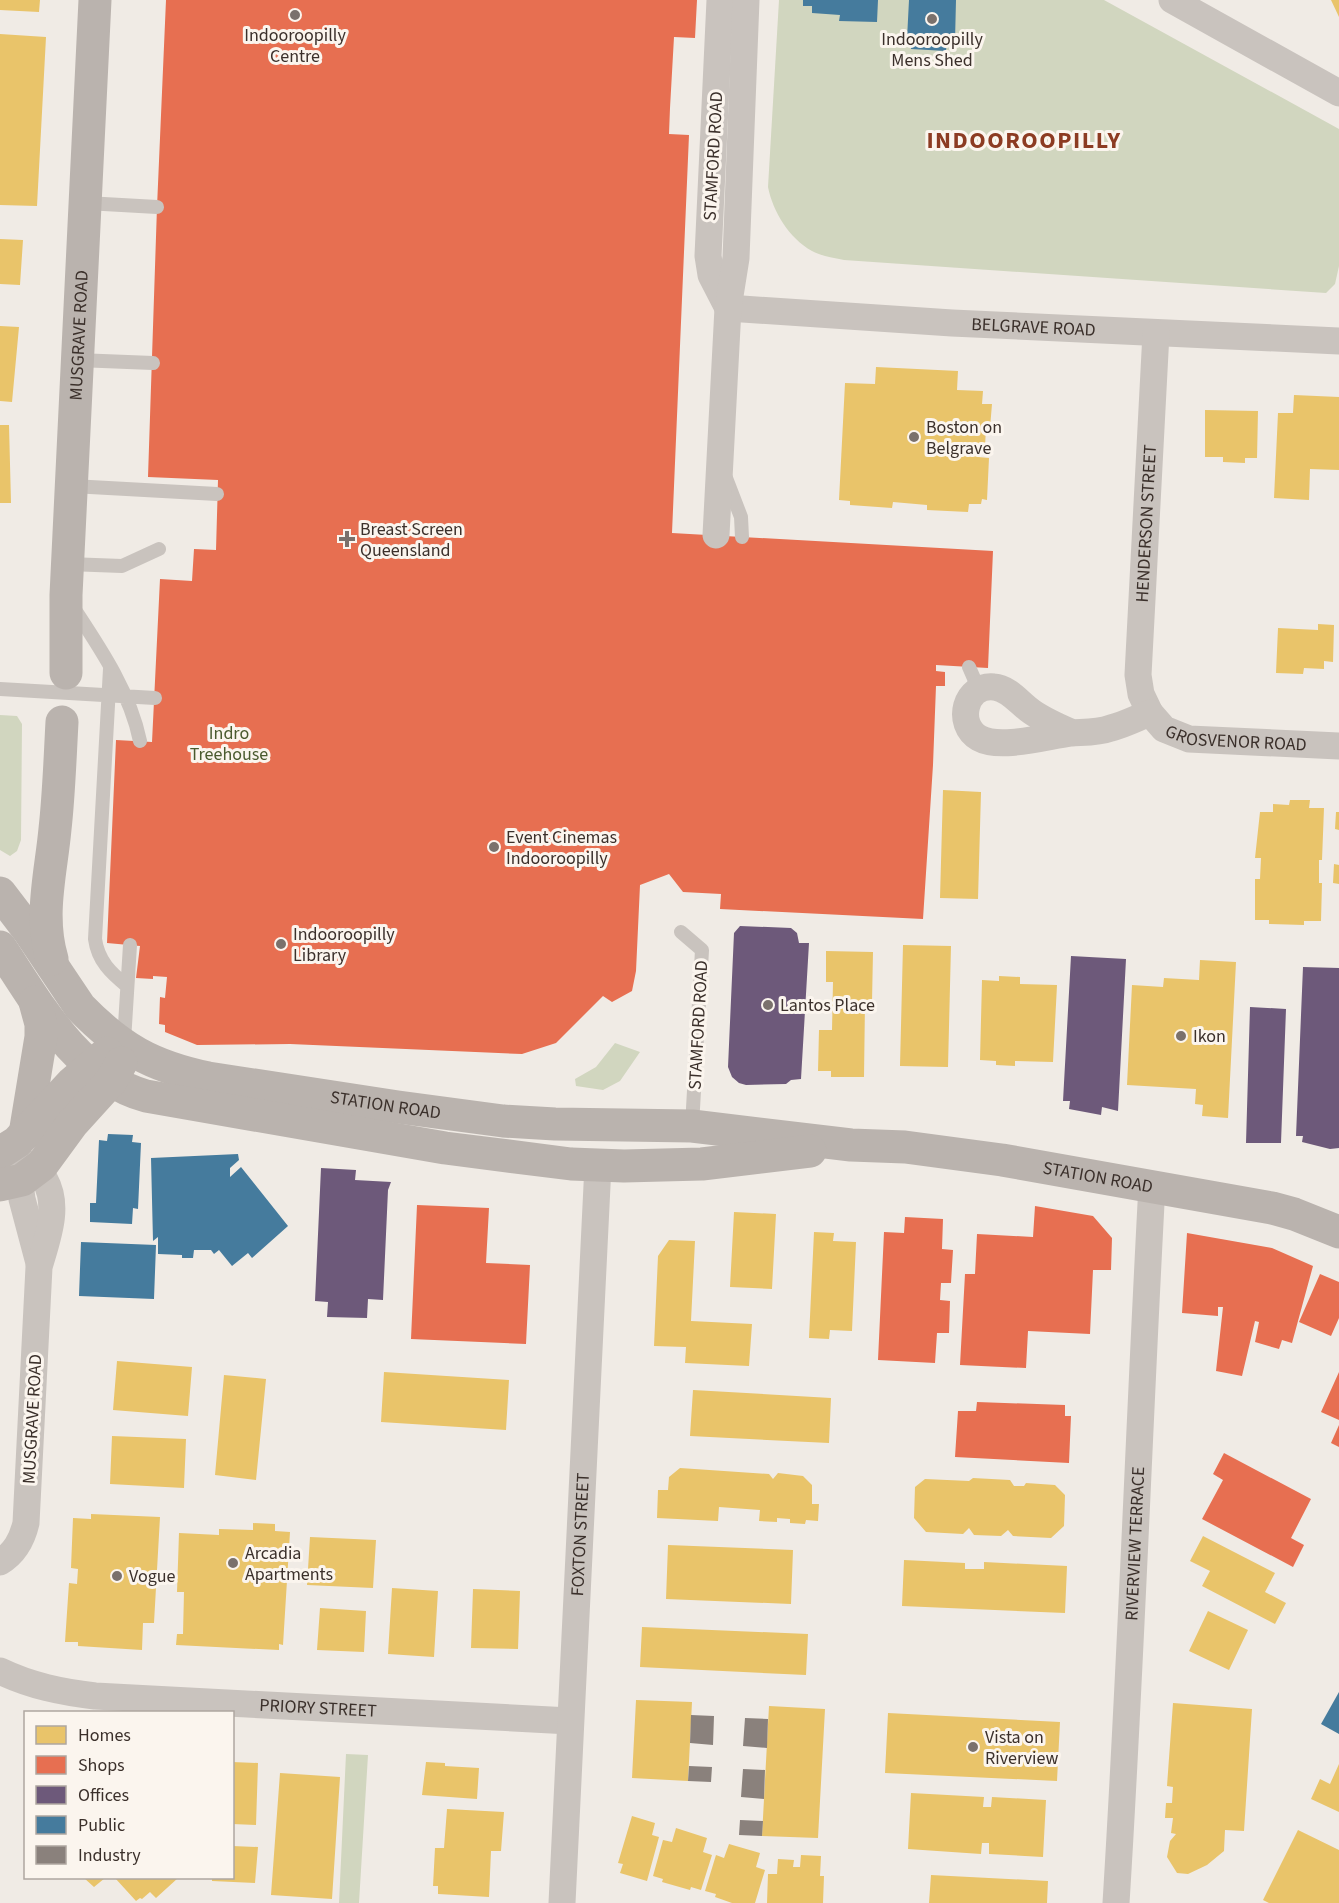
<svg xmlns="http://www.w3.org/2000/svg" width="1339" height="1903" font-family="'Source Sans 3',sans-serif">
  <style>
    .green { fill: #d1d6bf }
    .homes { fill: #e9c46a }
    .shops { fill: #e76f51 }
    .offices { fill: #6d597a }
    .public { fill: #457b9d }
    .industry { fill: #8a817c }
    .lines { fill: none; stroke-linecap: round; stroke-linejoin: round }
    .lane { stroke: #c9c3be; stroke-width: 14 }
    .street { stroke: #c9c3be; stroke-width: 27 }
    .secondary { stroke: #bab3ae; stroke-width: 33 }
    .poi-dot { fill: #7a716c; stroke: #fbf5ee; stroke-width: 2 }
    .labels { text-anchor: middle; stroke-width: 6; stroke-linejoin: round; paint-order: stroke }
    .poi-label { font-size: 18px; fill: #3b302b; stroke: #fbf5ee; text-anchor: start }
    .street-label { font-size: 18px; fill: #3b302b; stroke: #fbf5ee }
    .park-label { font-size: 18px; fill: #4a5a2e; stroke: #fbf5ee }
    .district-label { font-size: 24px; font-weight: bold; letter-spacing: 1.5px; fill: #8c3b22; stroke: #fbf5ee }
  </style>
  <rect width="100%" height="100%" fill="#f0ebe5"/>
  <path class="green" d="M779,0H1104L1339,129V266L1335,284L1326,293L844,260C834,258 821,256 812,251C789,238 773,212 768,187Z
    M0,715L17,716L22,724L21,840L17,851L10,856L0,850Z
    M615,1043L640,1052L620,1081L603,1090L576,1086L575,1079L596,1067Z
    M346,1754L368,1755L359,1903H339Z"/>
  <path class="homes" d="M0,0H40L39,12L0,10Z
    M1331,0H1339V17Z
    M0,34L46,37L37,206L0,205Z
    M0,239L23,240L20,285L0,284Z
    M0,326L19,327L12,402L0,401Z
    M876,367L958,371L957,390L983,391L982,404H992L990,428L986,427L985,447H979L978,457L989,458L987,500L982,499L981,504H969L968,512L927,510V505L893,502L892,508L850,505V501L839,500L845,383L875,384Z
    M1294,395L1339,397V470L1310,469L1309,500L1274,498L1278,413H1293Z
    M1205,410L1258,411L1257,458H1245V463L1223,462V457H1205Z
    M0,425H9L11,503H0Z
    M1318,624L1334,625L1333,662L1324,661V669L1304,668L1303,674L1276,673L1278,628L1318,630Z
    M943,790L981,792L978,899L940,898Z
    M1290,800H1310L1309,808H1324L1322,860H1319V883H1322L1321,921H1304V925L1269,924V920H1255V879H1260L1261,858H1255L1260,812H1273V804L1289,805Z
    M1336,812H1339V830L1335,829Z
    M1334,864L1339,865V884L1333,883Z
    M903,945L951,946L948,1067L900,1066Z
    M826,951L873,952L872,1002H865L864,1077H831V1071H818L819,1030H832L833,982H826Z
    M1200,960L1236,962L1228,1118L1202,1116L1203,1105L1195,1104L1196,1089L1127,1085L1132,985L1163,987L1164,978L1199,980Z
    M999,976L1020,977V984L1057,985L1053,1062L1015,1061V1066L996,1065V1061L980,1060L982,980L999,981Z
    M734,1212L776,1214L772,1289L730,1287Z
    M814,1232L834,1233L833,1241L856,1242L852,1331L830,1330L829,1339L809,1338Z
    M669,1240L695,1241L691,1321L752,1324L749,1366L685,1363L686,1347L654,1346L658,1256Z
    M117,1361L192,1367L188,1416L113,1410Z
    M384,1372L509,1380L506,1430L381,1422Z
    M224,1375L266,1379L256,1480L215,1475Z
    M693,1390L831,1398L829,1443L690,1436Z
    M112,1436L186,1439L184,1488L110,1484Z
    M680,1468L769,1474L773,1479L778,1473L803,1476L812,1485V1504H819L818,1521L806,1520L805,1524L790,1523V1519L777,1518V1522L759,1521L760,1510L719,1507L718,1521L657,1518L658,1490H668L669,1477Z
    M973,1478L1010,1480L1014,1486H1024L1026,1483L1055,1485L1065,1495L1064,1526L1051,1538L1013,1536L1008,1530L1001,1536L974,1535L969,1528L963,1534L926,1532L914,1518L915,1487L925,1479L969,1481Z
    M91,1514L160,1517L154,1623H143L142,1650L78,1646V1642H65L69,1583L77,1584L78,1569L71,1568L73,1518L91,1519Z
    M253,1523L275,1524V1531L290,1532L283,1645L279,1644V1650L176,1645L177,1634H183L184,1592H177L179,1533L219,1535V1529L253,1530Z
    M1203,1536L1275,1573L1265,1592L1286,1603L1275,1624L1202,1586L1210,1571L1190,1561Z
    M310,1537L376,1540L373,1588L307,1585Z
    M668,1545L793,1550L791,1604L666,1599Z
    M904,1560L965,1563V1569H984V1562L1067,1566L1065,1613L902,1606Z
    M392,1588L438,1591L434,1657L388,1654Z
    M473,1589L520,1591L518,1649L471,1648Z
    M320,1608L366,1611L364,1652L317,1650Z
    M1208,1611L1248,1630L1229,1670L1189,1651Z
    M642,1627L808,1634L806,1675L640,1667Z
    M636,1700L692,1702L688,1781L632,1778Z
    M1173,1703L1252,1709L1244,1831L1225,1830L1224,1851L1207,1865L1188,1874L1177,1873L1167,1857L1170,1841L1176,1834L1171,1833L1173,1818H1165L1166,1803H1172L1173,1787L1167,1786Z
    M769,1706L825,1709L818,1838L762,1836Z
    M888,1713L1060,1722L1057,1781L885,1773Z
    M232,1762L258,1763L256,1825L232,1824Z
    M426,1762L445,1763V1766L479,1768L477,1799L422,1795Z
    M1339,1764V1812L1311,1799L1320,1779L1330,1784Z
    M280,1773L340,1777L332,1899L271,1895Z
    M911,1793L984,1797L983,1807H991L992,1797L1046,1800L1043,1857L989,1854V1843H982L981,1854L908,1849Z
    M447,1809L504,1812L501,1851H491L489,1897L438,1894V1886H433L435,1848H444Z
    M632,1816L655,1823L652,1835L659,1837L647,1881L620,1873L623,1864L618,1863Z
    M676,1828L707,1838L703,1852L712,1855L701,1890L691,1887L690,1890L662,1882L663,1879L653,1876L663,1840L672,1842Z
    M1298,1830L1339,1850V1903H1269L1263,1900Z
    M729,1844L760,1853L756,1867L765,1870L755,1903H732L715,1897L716,1894L705,1891L716,1855L724,1858Z
    M232,1846L258,1847L255,1883L212,1881V1878H232Z
    M801,1855L821,1856L820,1876H824L823,1903H767L768,1874H777L778,1859L794,1860L793,1867H800Z
    M931,1875L1048,1881L1047,1903H929Z
    M84,1878H105L94,1887Z
    M115,1878H178L156,1898L150,1892L142,1899L140,1898L136,1901Z"/>
  <path class="shops" d="M166,0H697L695,38L674,37L670,108L669,134L689,135L672,533L993,551L988,668L936,665V671L945,672V686H936L933,765L923,919L720,909L721,894L683,892L669,874L640,885L636,971L632,991L612,1002L603,996L556,1043L522,1054L290,1044L197,1045L165,1032V1025L159,1024L160,997L165,998L167,977L153,976V979L136,978L140,946L107,943L116,740L152,742L160,579L192,581L194,549L216,550L218,480L148,477L157,207Z
    M417,1205L489,1208L486,1263L530,1265L526,1344L411,1339Z
    M1035,1206L1093,1216L1112,1238L1111,1270H1093L1090,1334L1028,1331L1026,1368L960,1365L965,1274H975L977,1234L1033,1237Z
    M905,1217L943,1219L942,1249L953,1250L951,1283H941L940,1300L950,1301L949,1333H937L935,1363L878,1360L884,1232L904,1233Z
    M1187,1233L1272,1248L1313,1266L1292,1343L1282,1340L1279,1349L1255,1342L1259,1322L1255,1321L1242,1376L1216,1371L1223,1307H1218V1316L1182,1313Z
    M1320,1274L1339,1282V1318L1331,1336L1299,1322Z
    M1339,1372V1420L1321,1412Z
    M977,1402L1065,1405V1416H1071L1069,1463L955,1457L958,1411H976Z
    M1339,1425V1447L1331,1443Z
    M1224,1453L1311,1499L1291,1538L1304,1545L1293,1567L1202,1519L1223,1480L1213,1474Z"/>
  <path class="offices" d="M740,926L791,928L797,933L799,943H809L801,1079L791,1080L786,1084L746,1085L739,1083L732,1077L728,1067L734,933Z
    M1071,956L1126,959L1118,1111L1102,1107L1101,1115L1069,1109L1070,1101H1063Z
    M1303,967L1339,968V1148L1330,1149L1302,1142L1303,1136H1296Z
    M1250,1007L1286,1009L1281,1143H1246Z
    M321,1168L356,1170L355,1180L391,1182L388,1190L383,1300L368,1299L367,1318L327,1317L328,1302L315,1301Z"/>
  <path class="public" d="M803,0H878L877,22L839,21L840,15L812,13V6H803Z
    M909,0H956L955,41L947,40L946,51L911,49L912,39H907Z
    M108,1134L133,1135L132,1142L141,1143L138,1209L133,1208L132,1224L90,1222V1203H96L99,1140L107,1141Z
    M238,1154L239,1160L230,1168V1177L241,1167L288,1226L252,1258L248,1253L232,1266L219,1250L214,1254L211,1250H194L193,1258H182V1255L158,1254V1237L153,1241L151,1158Z
    M81,1242L156,1245L154,1299L79,1296Z
    M1339,1692V1734L1321,1724Z"/>
  <path class="industry" d="M691,1715L714,1716L713,1745L690,1743Z
    M745,1718L768,1719L767,1748L743,1746Z
    M689,1766L712,1767L711,1782L688,1781Z
    M743,1769L765,1770L764,1799L741,1797Z
    M740,1820L763,1821L762,1836L739,1835Z"/>
  <g class="lines">
    <path class="lane" d="M86,203L157,207
      M77,360L153,363
      M726,478L741,517L742,537
      M72,486L217,494
      M68,564L122,566L159,549
      M73,607C100,648 130,692 140,741
      M969,667L979,690
      M110,669L95,939C98,961 111,973 127,986
      M0,689L155,698
      M681,932L702,950L692,1126
      M124,1041L130,945"/>
    <g class="street">
      <path d="M720,0L708,256L711,275L728,308"/>
      <path d="M1172,0L1339,93"/>
      <path id="s1" d="M728,308L952,323L1339,341"/>
      <path d="M716,535L728,308L736,258L746,0"/>
      <path id="s2" d="M1150,713L1141,694L1138,675L1156,333"/>
      <path id="s3" d="M1073,733C1059,727 1045,721 1032,712C1020,704 1009,688 994,687C965,684 955,724 979,738C1000,750 1047,736 1070,733C1084,732 1097,733 1111,728C1124,725 1137,718 1150,713L1164,729L1189,739L1339,746"/>
      <path d="M17,1160L22,1199L39,1263"/>
      <path d="M0,1162C11,1162 23,1161 33,1166C39,1169 42,1174 45,1180C60,1207 47,1239 39,1267L26,1523C22,1540 15,1553 0,1562"/>
      <path id="s4" d="M0,1671C31,1686 62,1692 95,1696L570,1721"/>
      <path id="s5" d="M562,1903L598,1165"/>
      <path id="s6" d="M1116,1903C1131,1664 1139,1425 1152,1185"/>
    </g>
    <g class="secondary">
      <path id="s7" d="M66,673V595L95,0"/>
      <path id="s8" d="M0,893L29,931L80,1007C120,1048 151,1066 208,1078L398,1107L503,1121L555,1124L692,1126L851,1145L905,1147L1002,1160L1272,1208L1294,1214L1339,1232"/>
      <path d="M0,947C38,1004 76,1076 146,1096L445,1148L571,1164L624,1166L702,1164L810,1151"/>
      <path d="M52,959C39,915 51,873 55,829C59,793 60,758 62,722"/>
      <path d="M25,1134L41,1037V1024L35,1002"/>
      <path d="M0,1153L17,1142L72,1083L107,1053"/>
      <path d="M0,1185L22,1180L42,1165L72,1124L111,1081L121,1063"/>
    </g>
  </g>
  <g class="poi-dot">
    <circle cx="295" cy="15" r="6"/>
    <circle cx="932" cy="19" r="6"/>
    <circle cx="914" cy="437" r="6"/>
    <path d="M344 530h6v6h6v6h-6v6h-6v-6h-6v-6h6z"/>
    <circle cx="494" cy="847" r="6"/>
    <circle cx="281" cy="944" r="6"/>
    <circle cx="768" cy="1005" r="6"/>
    <circle cx="1181" cy="1036" r="6"/>
    <circle cx="233" cy="1563" r="6"/>
    <circle cx="117" cy="1576" r="6"/>
    <circle cx="973" cy="1747" r="6"/>
  </g>
  <g class="labels">
    <g class="poi-label">
      <text x="295" y="41" text-anchor="middle">Indooroopilly<tspan x="295" dy="21">Centre</tspan></text>
      <text x="932" y="45" text-anchor="middle">Indooroopilly<tspan x="932" dy="21">Mens Shed</tspan></text>
      <text x="926" y="433">Boston on<tspan x="926" dy="21">Belgrave</tspan></text>
      <text x="360" y="535">Breast Screen<tspan x="360" dy="21">Queensland</tspan></text>
      <text x="506" y="843">Event Cinemas<tspan x="506" dy="21">Indooroopilly</tspan></text>
      <text x="293" y="940">Indooroopilly<tspan x="293" dy="21">Library</tspan></text>
      <text x="780" y="1011">Lantos Place</text>
      <text x="1193" y="1042">Ikon</text>
      <text x="245" y="1559">Arcadia<tspan x="245" dy="21">Apartments</tspan></text>
      <text x="129" y="1582">Vogue</text>
      <text x="985" y="1743">Vista on<tspan x="985" dy="21">Riverview</tspan></text>
    </g>
    <g class="street-label">
      <text transform="translate(713 156) rotate(-87)" y="6">STAMFORD ROAD</text>
      <text dy="6" stroke="none"><textPath href="#s1" startOffset="306">BELGRAVE ROAD</textPath></text>
      <text dy="6" stroke="none"><textPath href="#s7" startOffset="338">MUSGRAVE ROAD</textPath></text>
      <text dy="6" stroke="none"><textPath href="#s2" startOffset="192">HENDERSON STREET</textPath></text>
      <text dy="6" stroke="none"><textPath href="#s3" startOffset="436">GROSVENOR ROAD</textPath></text>
      <text transform="translate(698 1025) rotate(-87)" y="6">STAMFORD ROAD</text>
      <text dy="6" stroke="none"><textPath href="#s8" startOffset="468">STATION ROAD</textPath></text>
      <text dy="6" stroke="none"><textPath href="#s8" startOffset="1185">STATION ROAD</textPath></text>
      <text transform="translate(32 1419) rotate(-87)" y="6">MUSGRAVE ROAD</text>
      <text dy="6" stroke="none"><textPath href="#s5" startOffset="369">FOXTON STREET</textPath></text>
      <text dy="6" stroke="none"><textPath href="#s6" startOffset="360">RIVERVIEW TERRACE</textPath></text>
      <text dy="6" stroke="none"><textPath href="#s4" startOffset="322">PRIORY STREET</textPath></text>
    </g>
    <g class="park-label">
      <text x="229" y="739">Indro<tspan x="229" dy="21">Treehouse</tspan></text>
    </g>
    <g class="district-label">
      <text x="1024" y="148">INDOOROOPILLY</text>
    </g>
  </g>
  <rect x="24" y="1711" width="210" height="168" fill="#fbf5ee" stroke="#aea6a0" stroke-width="1.5"/>
  <rect x="36" y="1726" width="30" height="18" fill="#e9c46a" stroke="#aea6a0" stroke-width="1.5"/>
  <text x="78" y="1741" font-size="18" fill="#3b302b">Homes</text>
  <rect x="36" y="1756" width="30" height="18" fill="#e76f51" stroke="#aea6a0" stroke-width="1.5"/>
  <text x="78" y="1771" font-size="18" fill="#3b302b">Shops</text>
  <rect x="36" y="1786" width="30" height="18" fill="#6d597a" stroke="#aea6a0" stroke-width="1.5"/>
  <text x="78" y="1801" font-size="18" fill="#3b302b">Offices</text>
  <rect x="36" y="1816" width="30" height="18" fill="#457b9d" stroke="#aea6a0" stroke-width="1.5"/>
  <text x="78" y="1831" font-size="18" fill="#3b302b">Public</text>
  <rect x="36" y="1846" width="30" height="18" fill="#8a817c" stroke="#aea6a0" stroke-width="1.5"/>
  <text x="78" y="1861" font-size="18" fill="#3b302b">Industry</text>
</svg>
